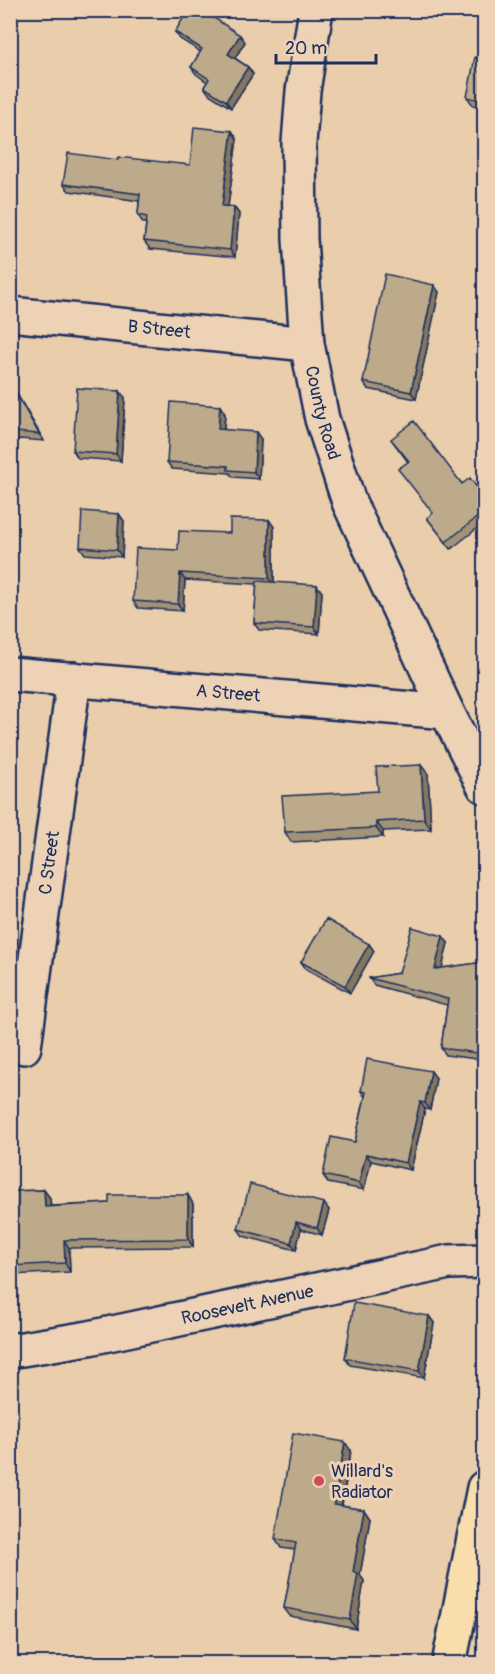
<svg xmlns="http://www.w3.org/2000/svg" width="495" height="1674" font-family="Pangolin,sans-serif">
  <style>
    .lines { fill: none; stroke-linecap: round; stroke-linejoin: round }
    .minor-casing { stroke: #1b2f5e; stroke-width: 38 }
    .major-casing { stroke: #1b2f5e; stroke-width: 38 }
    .minor { stroke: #eed2b5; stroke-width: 33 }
    .major { stroke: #f9deab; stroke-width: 33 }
    .wall { fill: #a29278; stroke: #1b2f5e; stroke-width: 1.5 }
    .shaded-wall { fill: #847761; stroke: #1b2f5e; stroke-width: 1.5 }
    .building { fill: #bcaa8b; stroke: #1b2f5e; stroke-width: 1.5 }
    .poi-dot { fill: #d1495b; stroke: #eed2b5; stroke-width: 2 }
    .labels { text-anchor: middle; stroke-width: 6; stroke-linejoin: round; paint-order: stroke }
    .street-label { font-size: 18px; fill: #1b2f5e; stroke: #eed2b5 }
    .poi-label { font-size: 18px; fill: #1b2f5e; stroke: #eed2b5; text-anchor: start }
  </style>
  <rect width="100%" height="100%" fill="#eaceab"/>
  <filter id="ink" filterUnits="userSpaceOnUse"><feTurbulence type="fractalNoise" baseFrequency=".0167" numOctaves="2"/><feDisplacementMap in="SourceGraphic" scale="12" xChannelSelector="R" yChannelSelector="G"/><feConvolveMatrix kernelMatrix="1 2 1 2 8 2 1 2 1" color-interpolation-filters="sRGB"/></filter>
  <g filter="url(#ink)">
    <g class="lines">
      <g class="minor-casing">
        <g id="minor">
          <path id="s1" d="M316,10L303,91L299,143L300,239L307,344L322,419L349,502L447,712L484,786"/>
          <path id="s2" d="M10,314L307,344"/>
          <path id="s3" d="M10,674L447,712"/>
          <path id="s4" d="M24,1047L74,679"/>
          <path id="s5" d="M10,1351L89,1338L449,1262L484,1261"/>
        </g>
      </g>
      <g class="major-casing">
        <path id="major" d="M449,1664L484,1488"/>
      </g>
      <use href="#minor" class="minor"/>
      <use href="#major" class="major"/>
    </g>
    <path class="wall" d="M175,32L245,42L235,58L248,67L253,74L231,108L209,94L204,87L207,82L196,74L191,67L201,52L180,39Z
      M484,59V108L473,105L467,97Z
      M232,131L237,139L228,206L234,207L239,214L235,257L150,249L144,241L146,223H143L138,215L139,201L69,191L63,184L118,160L190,165Z
      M439,292L416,399L368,389L363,382Z
      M10,382L44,441L20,439L10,444Z
      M125,398L121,461L78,458L73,451Z
      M220,406L225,414L224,430L261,439L259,479L233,477L230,473L172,469L167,462Z
      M391,439L484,497V523L451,549L427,518L433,514L408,462Z
      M119,514L124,521L122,557L85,554L80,547Z
      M269,520L274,527V582L322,592L319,634L259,630L254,623L257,584L185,580L183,611L138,608L133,601L178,550Z
      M428,774L431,829L383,831V837L291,842L285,832L378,791Z
      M448,943L442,968L484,962V1060L446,1055L441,1048L447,1005L374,985L369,978L399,973Z
      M369,944L374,951L350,993L306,969L301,962Z
      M436,1078L430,1110L425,1109L411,1170L371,1161L364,1190L328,1183L323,1175L355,1142L365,1097L361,1091Z
      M44,1190L50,1198L51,1206L109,1203L188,1195L193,1204V1247L69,1248L70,1272L10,1275V1191Z
      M329,1210L322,1235L301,1229L296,1250L243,1236L238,1229Z
      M429,1316L434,1323L424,1378L350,1365L345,1358Z
      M351,1451L342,1505L364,1509L370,1518L360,1575L364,1581L356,1629L290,1616L284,1608L295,1550L281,1548L275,1539Z"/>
    <path class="shaded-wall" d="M240,35L245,42L233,61L228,54Z
      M248,67L253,74L231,108L226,101Z
      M232,131L237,139L227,213L222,206Z
      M234,207L239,214L235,257L230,250Z
      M434,285L439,292L416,399L411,392Z
      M10,382L44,441L39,434Z
      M120,391L125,398L121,461L116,454Z
      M220,406L225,414L223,437L218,429Z
      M256,432L261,439L259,479L254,472Z
      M119,514L124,521L122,557L117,550Z
      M269,520L274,527V585L269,578Z
      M180,573L185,580L183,611L178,604Z
      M317,585L322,592L319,634L314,627Z
      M421,765L428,774L431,829L424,819Z
      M376,822L383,831V837L376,828Z
      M443,936L448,943L440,976L435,969Z
      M369,944L374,951L350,993L345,986Z
      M431,1071L436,1078L430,1110L425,1103Z
      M420,1102L425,1109L411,1170L406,1163Z
      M366,1154L371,1161L364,1190L359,1183Z
      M44,1190L50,1198L51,1215L45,1207Z
      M188,1195L193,1204V1247L188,1239Z
      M324,1203L329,1210L322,1235L317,1228Z
      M296,1222L301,1229L296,1250L291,1243Z
      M64,1240L69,1248L70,1272L65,1263Z
      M429,1316L434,1323L424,1378L419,1371Z
      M345,1442L351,1451L340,1512L334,1504Z
      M364,1509L370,1518L360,1575L364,1581L356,1629L350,1620L353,1572Z"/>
    <path class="building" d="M188,10H202L240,35L228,54L248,67L226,101L204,87L209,79L191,67L202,49L175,32Z
      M475,57L484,59V101L467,97Z
      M194,127L232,131L222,206L234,207L230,250L144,241L147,217L138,215L140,194L63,184L68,153L118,160V157L190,165Z
      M385,274L434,285L411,392L363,382Z
      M10,383L39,434L15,432L10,434Z
      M77,388L120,391L116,454L73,451Z
      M171,402L220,406L218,429L256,432L254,472L228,470V466L167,462Z
      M414,421L462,484L470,478L484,497V512L446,542L427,518L433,513L398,469L409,461L391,439Z
      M82,511L119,514L117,550L80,547Z
      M230,519L269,520V578L180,573L178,604L133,601L136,548L178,550L179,531L230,533Z
      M257,581L317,585L314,627L254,623Z
      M421,765L424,819L376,822V828L285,832L282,796L378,791L376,767Z
      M326,919L369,944L345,986L301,962Z
      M412,927L443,936L435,969L484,962V1054L441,1048L448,999L369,978L399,973Z
      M367,1059L431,1071L425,1103L420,1102L406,1163L366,1154L359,1183L323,1175L331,1137L355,1142L366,1092L361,1091Z
      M250,1184L324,1203L317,1228L296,1222L291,1243L238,1229Z
      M44,1190L45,1207L109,1203V1195H188V1239L64,1240L65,1263L10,1266V1191Z
      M354,1303L429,1316L419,1371L345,1358Z
      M293,1433L345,1442L334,1504L364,1509L353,1572L358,1573L350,1620L284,1608L296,1543L275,1539Z"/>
  </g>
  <circle class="poi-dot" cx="319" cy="1481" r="6"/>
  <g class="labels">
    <g class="street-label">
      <text dy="6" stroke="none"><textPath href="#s2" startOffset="150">B Street</textPath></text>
      <text dy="6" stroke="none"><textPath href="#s1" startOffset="406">County Road</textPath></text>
      <text dy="6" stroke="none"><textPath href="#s3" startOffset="219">A Street</textPath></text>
      <text dy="6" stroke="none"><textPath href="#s4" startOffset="186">C Street</textPath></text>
      <text dy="6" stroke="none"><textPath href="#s5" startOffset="242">Roosevelt Avenue</textPath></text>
    </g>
    <g class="poi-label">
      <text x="331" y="1477">Willard's<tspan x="331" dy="21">Radiator</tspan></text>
    </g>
  </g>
  <rect width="495" height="1674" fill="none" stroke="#eed2b5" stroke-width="36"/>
  <rect x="18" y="18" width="459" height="1638" fill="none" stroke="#1b2f5e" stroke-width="2" filter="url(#ink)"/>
  <path d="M276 54v9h100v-9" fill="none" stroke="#1b2f5e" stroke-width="3"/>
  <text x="285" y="54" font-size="18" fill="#1b2f5e" stroke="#eed2b5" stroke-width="4.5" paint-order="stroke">20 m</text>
</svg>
